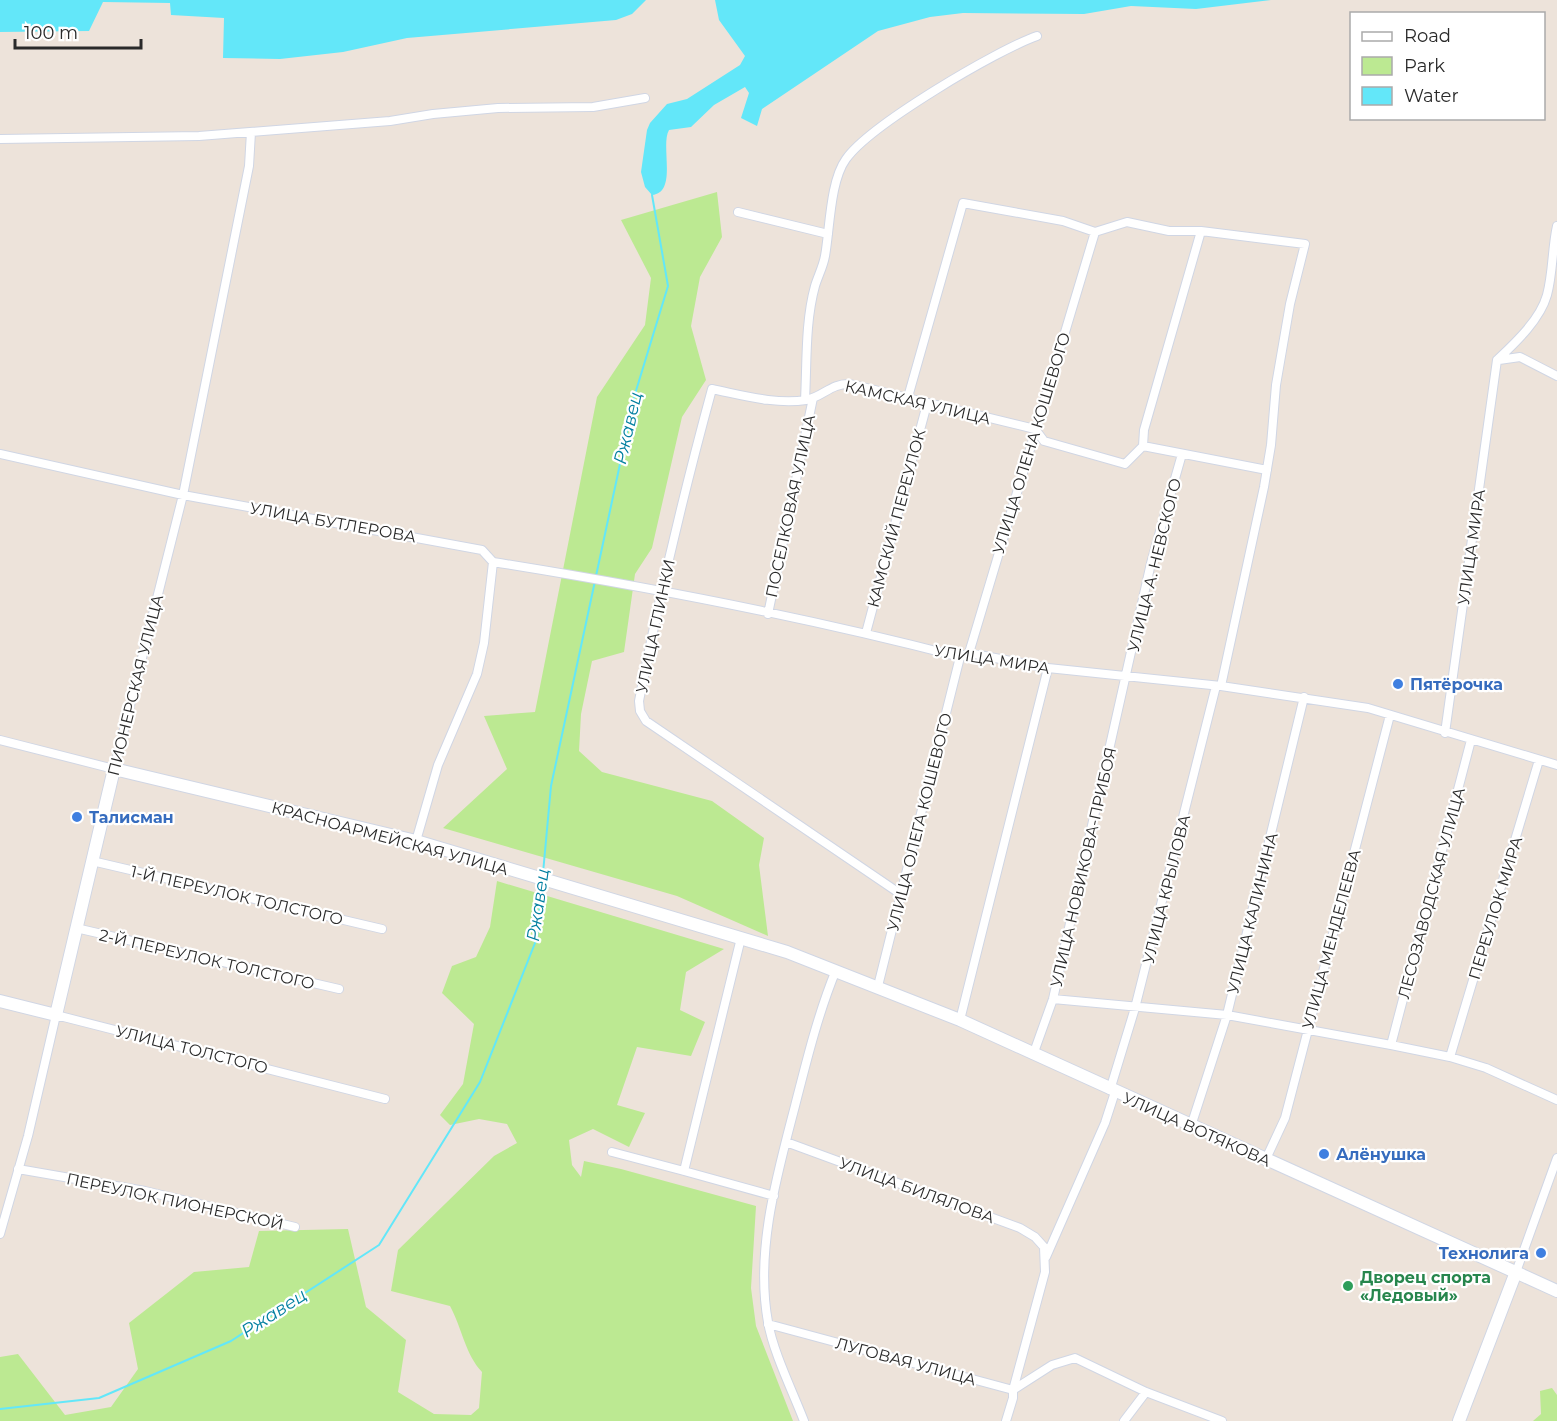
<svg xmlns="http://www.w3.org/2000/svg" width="1557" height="1421" font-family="Montserrat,sans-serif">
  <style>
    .green { fill: #bce992 }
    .water { fill: #63e7f9 }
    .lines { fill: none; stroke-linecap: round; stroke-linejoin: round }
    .stream { stroke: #63e7f9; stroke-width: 2 }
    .street-casing { stroke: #d0d6e4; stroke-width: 10 }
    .secondary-casing { stroke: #d0d6e4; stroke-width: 14 }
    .street { stroke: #fff; stroke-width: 8 }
    .secondary { stroke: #fff; stroke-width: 12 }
    .shop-dot { fill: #3f7fe0; stroke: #fff; stroke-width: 2 }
    .leisure-dot { fill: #2e9e5b; stroke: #fff; stroke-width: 2 }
    .labels { text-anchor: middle; stroke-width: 4.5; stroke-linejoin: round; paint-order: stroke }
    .street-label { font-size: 16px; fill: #2a2a2a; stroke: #fff }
    .shop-label { font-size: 16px; font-weight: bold; fill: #366cbe; stroke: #fff; text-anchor: start }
    .leisure-label { font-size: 16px; font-weight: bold; fill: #27864d; stroke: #fff; text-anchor: start }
    .water-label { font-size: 18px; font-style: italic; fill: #027fa0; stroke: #fff }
  </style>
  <rect width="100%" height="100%" fill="#ede3da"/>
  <path class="green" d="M717,192L722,237L700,277L691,326L706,380L682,417L652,548L635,574L624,652L592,661L581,714L579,751L602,772L712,801L764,838L759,865L768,936L677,896L443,828L507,769L484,716L535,712L597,397L645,325L651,278L621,220Z
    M497,881L724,949L686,972L680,1010L705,1022L691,1056L637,1047L617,1105L645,1113L629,1147L593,1129L569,1140L572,1165L581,1177L584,1161L621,1169L756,1206L751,1288L756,1326L793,1421H0V1357L18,1354L65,1415L111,1407L138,1369L129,1323L194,1272L249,1267L259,1231L348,1229L366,1307L406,1340L398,1392L434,1414L471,1415L479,1408L482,1372C465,1354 462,1328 450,1306L391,1291L398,1250L494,1156L517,1143L507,1124L479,1119L450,1125L440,1115L463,1084L474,1024L442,993L452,966L476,957L490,927Z
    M1552,1388L1557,1395V1421H1533L1541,1414L1540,1391Z"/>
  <path class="water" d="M0,0H646L632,14L616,20L407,38L343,52L280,59L223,58L224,18L171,15L170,3L103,2L89,31L0,32Z
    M715,0H1271L1196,9L1131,6L1084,14L963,13L930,17L878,31L762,109L757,126L741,118L749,93L745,87L714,105L691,127L669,130C660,145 678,193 652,195L645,187L641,172L647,130L650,123L667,104L687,99L740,65L745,56L719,20Z"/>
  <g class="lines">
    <path class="stream" d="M596,576L635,394L668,286L652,195
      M543,873L551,786L595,581
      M0,1409L99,1398L231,1341L379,1245L480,1082L537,938L542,882"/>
    <g class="street-casing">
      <path id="street" d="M0,139L199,136L390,121L433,114L498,108L593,107L645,98
        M738,212L828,234
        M1499,360L1520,357L1557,376
        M908,397L963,203L1063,221L1095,232L1127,222L1169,231H1201L1305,244L1290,304L1276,385L1271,445L1264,487L1221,686
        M805,400C807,363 805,322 815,286C818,276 823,267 825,256C830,228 830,181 846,159C870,125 997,50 1037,36
        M1143,446L1144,430L1201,231
        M0,454L183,495L482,550L493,562C650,587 806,617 960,657L969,653L1048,668L1221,686L1368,708L1557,765
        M768,614L813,398
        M866,633L927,404
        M969,653L1095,232
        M1445,733L1497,360C1515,343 1540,320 1547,295C1553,273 1552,248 1557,226
        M0,740L114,769L183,495L249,166L251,132
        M416,841L438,765L477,674L484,643L493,562
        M92,861L382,929
        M902,895L646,721L640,711L639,701C659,596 684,492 712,389C742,395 776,405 806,400C823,397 831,383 850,384L1035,429L1044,441L1125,464L1143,446L1267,470
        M76,928L339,989
        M741,938L684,1171L774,1196
        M878,986L960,657
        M1053,999L1227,1015L1391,1045L1450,1057L1486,1068L1557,1100
        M960,1020L1048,668
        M1391,1045L1471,740
        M1033,1055L1053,999L1151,563L1182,454
        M1450,1057L1539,760
        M1110,1090L1135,1008L1216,686
        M1191,1126L1227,1015L1304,697
        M786,1142L1020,1228L1035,1237L1044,1247L1045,1272L1013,1390L1052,1365L1075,1358L1146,1392L1222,1421
        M612,1152L684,1171
        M1265,1161L1285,1118L1390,715
        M18,1169L145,1191L295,1227
        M0,1234L28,1136L56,1015L385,1099
        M1046,1257L1105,1123L1115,1092
        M1516,1272L1557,1158
        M768,1324L1013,1390V1398L1006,1421
        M804,1421C793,1392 773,1352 768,1322C755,1251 777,1175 795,1106C807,1059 818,1014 836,970
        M1124,1421L1146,1392"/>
    </g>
    <g class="secondary-casing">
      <path id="secondary" d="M0,1001L56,1015L114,769L416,841L787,952L960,1020L1557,1291
        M1459,1421L1516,1272"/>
    </g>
    <use href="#street" class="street"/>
    <use href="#secondary" class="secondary"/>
  </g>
  <g class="shop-dot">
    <circle cx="1398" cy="684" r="6"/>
    <circle cx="77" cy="817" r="6"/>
    <circle cx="1324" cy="1154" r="6"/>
    <circle cx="1541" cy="1253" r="6"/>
  </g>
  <circle class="leisure-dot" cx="1348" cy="1286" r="6"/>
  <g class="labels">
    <g class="street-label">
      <text transform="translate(918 402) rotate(13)" y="6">КАМСКАЯ УЛИЦА</text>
      <text transform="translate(1031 443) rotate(-73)" y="6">УЛИЦА ОЛЕНА КОШЕВОГО</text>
      <text transform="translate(790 506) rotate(-78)" y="6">ПОСЕЛКОВАЯ УЛИЦА</text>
      <text transform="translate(896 518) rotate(-75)" y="6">КАМСКИЙ ПЕРЕУЛОК</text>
      <text transform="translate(333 522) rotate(10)" y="6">УЛИЦА БУТЛЕРОВА</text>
      <text transform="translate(1471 547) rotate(-82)" y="6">УЛИЦА МИРА</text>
      <text transform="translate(1154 565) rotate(-76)" y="6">УЛИЦА А. НЕВСКОГО</text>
      <text transform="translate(655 626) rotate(-78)" y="6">УЛИЦА ГЛИНКИ</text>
      <text transform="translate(992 659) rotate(9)" y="6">УЛИЦА МИРА</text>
      <text transform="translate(135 685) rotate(-76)" y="6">ПИОНЕРСКАЯ УЛИЦА</text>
      <text transform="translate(919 822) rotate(-76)" y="6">УЛИЦА ОЛЕГА КОШЕВОГО</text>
      <text transform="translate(390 838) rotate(15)" y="6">КРАСНОАРМЕЙСКАЯ УЛИЦА</text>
      <text transform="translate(1083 867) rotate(-77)" y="6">УЛИЦА НОВИКОВА-ПРИБОЯ</text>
      <text transform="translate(1166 889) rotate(-76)" y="6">УЛИЦА КРЫЛОВА</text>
      <text transform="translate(1431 893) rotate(-75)" y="6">ЛЕСОЗАВОДСКАЯ УЛИЦА</text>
      <text transform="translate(237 895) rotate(13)" y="6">1-Й ПЕРЕУЛОК ТОЛСТОГО</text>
      <text transform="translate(1495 908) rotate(-73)" y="6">ПЕРЕУЛОК МИРА</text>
      <text transform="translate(1252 913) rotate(-76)" y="6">УЛИЦА КАЛИНИНА</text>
      <text transform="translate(1331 939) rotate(-75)" y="6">УЛИЦА МЕНДЕЛЕЕВА</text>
      <text transform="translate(207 959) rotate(13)" y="6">2-Й ПЕРЕУЛОК ТОЛСТОГО</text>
      <text transform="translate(192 1049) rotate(14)" y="6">УЛИЦА ТОЛСТОГО</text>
      <text transform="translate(1197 1129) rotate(24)" y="6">УЛИЦА ВОТЯКОВА</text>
      <text transform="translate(917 1190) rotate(20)" y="6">УЛИЦА БИЛЯЛОВА</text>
      <text transform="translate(175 1201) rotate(12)" y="6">ПЕРЕУЛОК ПИОНЕРСКОЙ</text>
      <text transform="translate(906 1361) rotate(15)" y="6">ЛУГОВАЯ УЛИЦА</text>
    </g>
    <g class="shop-label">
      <text x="1410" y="690">Пятёрочка</text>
      <text x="89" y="823">Талисман</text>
      <text x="1336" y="1160">Алёнушка</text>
      <text x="1529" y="1259" text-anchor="end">Технолига</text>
    </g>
    <g class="leisure-label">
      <text x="1360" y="1283">Дворец спорта<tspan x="1360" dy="18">«Ледовый»</tspan></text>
    </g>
    <g class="water-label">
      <text transform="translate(628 428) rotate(-77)" y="6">Ржавец</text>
      <text transform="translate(538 905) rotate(-82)" y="6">Ржавец</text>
      <text transform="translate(274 1313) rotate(-33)" y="6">Ржавец</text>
    </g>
  </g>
  <rect x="1350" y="12" width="195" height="108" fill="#ffffff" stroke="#aaaaaa" stroke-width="1.5"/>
  <rect x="1362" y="32" width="30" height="9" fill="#ffffff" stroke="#aaaaaa" stroke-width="1.5"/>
  <text x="1404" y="42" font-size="18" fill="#2a2a2a">Road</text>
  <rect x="1362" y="57" width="30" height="18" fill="#bce992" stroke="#aaaaaa" stroke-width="1.5"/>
  <text x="1404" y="72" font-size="18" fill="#2a2a2a">Park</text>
  <rect x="1362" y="87" width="30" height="18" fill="#63e7f9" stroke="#aaaaaa" stroke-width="1.5"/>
  <text x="1404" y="102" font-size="18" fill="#2a2a2a">Water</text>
  <path d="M15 39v9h126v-9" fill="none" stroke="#2a2a2a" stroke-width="3"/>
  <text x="24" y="39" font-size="18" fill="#2a2a2a" stroke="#ffffff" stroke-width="4.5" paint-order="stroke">100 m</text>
</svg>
